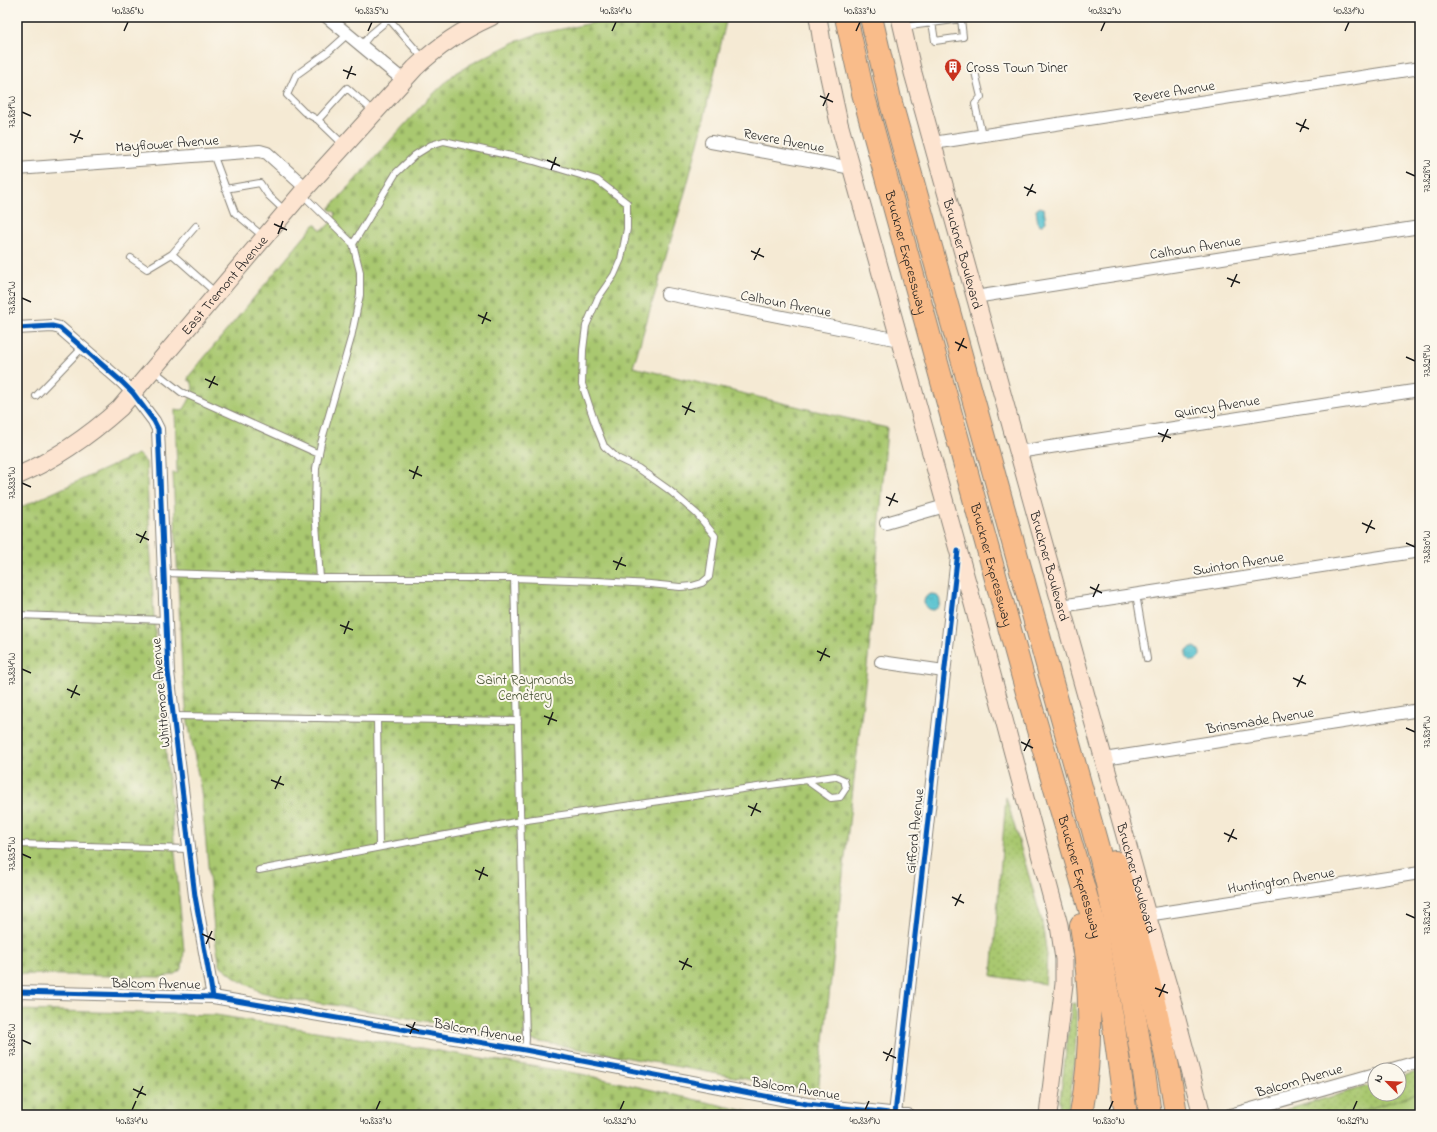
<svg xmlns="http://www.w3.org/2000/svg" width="1437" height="1132" font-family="'Indie Flower',sans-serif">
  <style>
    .grass { fill: url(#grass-dots); stroke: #627246 }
    .cemetery { fill: url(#cemetery-stones); stroke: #627246 }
    .garden { fill: #a9c870; stroke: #627246 }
    .water { fill: url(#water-ripples); stroke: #386e76 }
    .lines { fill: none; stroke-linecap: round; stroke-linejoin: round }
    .service-casing { stroke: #888378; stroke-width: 8 }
    .minor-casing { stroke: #888378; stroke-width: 14 }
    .secondary-casing { stroke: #888378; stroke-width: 19 }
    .motorway-casing { stroke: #888378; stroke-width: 24 }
    .service { stroke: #fff; stroke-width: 6 }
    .minor { stroke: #fff; stroke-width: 12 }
    .secondary { stroke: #fde4d0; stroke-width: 17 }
    .motorway { stroke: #f9bc8a; stroke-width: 22 }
    .cycleway-casing { stroke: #fbf7ec; stroke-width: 8 }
    .cycleway { stroke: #0057b8; stroke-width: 5 }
    .ticks { fill: none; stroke: #1c1c1c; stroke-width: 1.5 }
    .labels { text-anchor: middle; stroke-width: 4; stroke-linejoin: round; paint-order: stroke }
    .poi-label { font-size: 14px; fill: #1c1c1c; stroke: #fbf7ec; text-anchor: start }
    .street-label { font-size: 14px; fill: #1c1c1c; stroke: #fbf7ec }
    .park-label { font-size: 14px; fill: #4d5839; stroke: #fbf7ec }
    .neatline { fill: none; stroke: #1c1c1c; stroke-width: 1.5 }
    .ticks-label { font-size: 10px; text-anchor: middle; fill: #1c1c1c }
  </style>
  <defs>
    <pattern id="grass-dots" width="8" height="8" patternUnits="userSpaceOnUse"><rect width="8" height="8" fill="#a9c870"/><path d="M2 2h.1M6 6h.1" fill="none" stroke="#91ab60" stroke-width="1.8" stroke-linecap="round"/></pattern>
    <pattern id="cemetery-stones" width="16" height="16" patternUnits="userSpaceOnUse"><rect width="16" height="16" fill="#a9c870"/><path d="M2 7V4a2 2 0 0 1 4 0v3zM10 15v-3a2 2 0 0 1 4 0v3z" fill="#91ab60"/></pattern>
    <pattern id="water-ripples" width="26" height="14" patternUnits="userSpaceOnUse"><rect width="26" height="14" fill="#55c1cf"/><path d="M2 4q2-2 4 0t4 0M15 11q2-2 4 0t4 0" fill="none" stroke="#49a5b1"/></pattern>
  </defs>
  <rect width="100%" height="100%" fill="#fbf7ec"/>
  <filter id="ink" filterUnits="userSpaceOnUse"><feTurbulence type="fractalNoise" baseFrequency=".025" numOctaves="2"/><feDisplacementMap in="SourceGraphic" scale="8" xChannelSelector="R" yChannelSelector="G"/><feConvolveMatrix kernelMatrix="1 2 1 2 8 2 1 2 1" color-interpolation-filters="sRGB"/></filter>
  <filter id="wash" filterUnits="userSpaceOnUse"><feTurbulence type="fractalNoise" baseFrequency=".012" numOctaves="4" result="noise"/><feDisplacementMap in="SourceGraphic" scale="16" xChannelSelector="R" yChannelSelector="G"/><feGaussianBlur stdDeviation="0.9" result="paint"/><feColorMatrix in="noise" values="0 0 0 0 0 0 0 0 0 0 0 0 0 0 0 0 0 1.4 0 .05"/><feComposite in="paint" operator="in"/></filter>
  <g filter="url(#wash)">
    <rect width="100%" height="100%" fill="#f5ead4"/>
    <path class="grass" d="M1006,797L1042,921L1047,956L1045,984L992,976Z
      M1076,1003C1077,1041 1074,1078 1067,1115H1058L1072,1004Z
      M1420,1071V1115H1268L1375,1084V1094H1399V1077Z"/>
    <path class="cemetery" d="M623,17H727L701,132L686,189L633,367L887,428L872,623L818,1092L341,1006L290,999L261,992L240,981L220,965L215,939L201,791L187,716L182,671L173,473H177L175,410L181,411L184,409C189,401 196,390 191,381L188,380L189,376L315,224L321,230C327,228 335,219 336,213L329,209L424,103L453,75L471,64L515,42L537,34Z
      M138,454L146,462L154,619L184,951L182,969L173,975L161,977L17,974V509Z
      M17,1010L216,1015L581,1074L764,1115H17Z"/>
    <path class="garden" d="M1420,1093V1115H1348Z"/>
    <path class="water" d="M1040,207L1044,209L1046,222L1042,225L1038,224L1036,210Z
      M924 602a8 8 0 1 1 16 0a8 8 0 1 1-16 0Z
      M1186 654a7 7 0 1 1 14 0a7 7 0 1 1-14 0Z"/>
  </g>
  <g filter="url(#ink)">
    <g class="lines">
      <g class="service-casing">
        <path id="service" d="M391,17L389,19L423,58
          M932,22L935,41L963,37L961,19
          M903,27L961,19L960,17
          M361,46L371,34L389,19
          M975,72L981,97L975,104L982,135
          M318,120L347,88L373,111
          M344,145L318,120L304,112L287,95L296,75L328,52L348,34
          M213,154L235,213L264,237
          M225,189L260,183L268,195L285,211
          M303,195L353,244L360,272V295L351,338L321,443L316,468L315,510L320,578
          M196,226L172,254L216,293
          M131,258L147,269L172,254
          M153,370L181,392L319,454
          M36,396L83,347
          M164,573L320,578H514L598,581L650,584L680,587L692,586L702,583L709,577L715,536L697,514L669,490L638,468L617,458L604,446L596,426L582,384L583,350L586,326L598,298L614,275L621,259L627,229V203L597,180L534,161L444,141L431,145L415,155L396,173L353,244
          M514,578L526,1039L525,1050
          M1136,594L1147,659
          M17,615L166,620
          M174,716L518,721
          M377,719L379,847
          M17,844L189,849
          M259,870L520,821L806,780L835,776L844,780L846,788L840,797L831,798L806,780
          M807,1104L808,1115"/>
      </g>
      <g class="minor-casing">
        <path id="minor" d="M327,17L403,80
          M711,142L852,168
          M933,143L1420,68
          M17,169L260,151L267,153L306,188
          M667,294L899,340
          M975,297L1420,227
          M17,328L52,326L60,328L122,382L133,393L154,421L158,429L168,672L195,896L213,997
          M1018,452L1420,390
          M886,523L945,506
          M1061,606L1420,551
          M881,662L944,671
          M1104,759L1420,710
          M1147,915L1420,873
          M17,992L213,997L525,1050L807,1104L908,1115
          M1389,1070L1420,1061
          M895,1114L957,557
          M1230,1115L1375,1074"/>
      </g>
      <g class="secondary-casing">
        <g id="secondary">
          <path d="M818,17L823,49L839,123L969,589L1059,925L1064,959V984L1048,1115"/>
          <path id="s1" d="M900,17L913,73L1147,915L1169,989L1202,1115"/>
          <path id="s2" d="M17,476C54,460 90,435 120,408L306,188L415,68C437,47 462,30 491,17"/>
        </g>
      </g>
      <g class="motorway-casing">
        <g id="motorway">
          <path id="s3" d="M846,17L863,93L1027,692L1096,930L1114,1027L1126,1115"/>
          <path d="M871,17L891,103L1101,859C1122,944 1139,1029 1150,1115"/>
          <path d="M1115,862C1126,895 1135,928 1144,962C1157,1013 1169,1063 1176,1115"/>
          <path d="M1081,1115C1092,1052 1092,988 1081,925"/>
        </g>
      </g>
      <use href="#service" class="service"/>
      <use href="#minor" class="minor"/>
      <use href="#secondary" class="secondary"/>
      <use href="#motorway" class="motorway"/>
      <g class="cycleway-casing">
        <path id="cycleway" d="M17,328L52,326L60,328L122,382L133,393L154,421L158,429L168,672L195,896L213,997
          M17,992L213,997L525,1050L807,1104L908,1115
          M895,1114L958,551"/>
      </g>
      <use href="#cycleway" class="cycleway"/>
    </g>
  </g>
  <path class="ticks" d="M124,31L128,22M368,31L372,22M612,31L616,22M856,31L860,22M1101,31L1105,22M1345,31L1349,22M343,70L356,75M347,79L352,66M820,96L833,102M823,106L829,93M22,112L31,116M1296,123L1309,129M1300,132L1306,119M70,134L83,139M74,143L80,130M547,160L560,166M551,170L556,157M1406,172L1415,176M1024,187L1036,193M1027,196L1033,184M274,224L287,230M278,234L283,221M751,251L764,257M754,260L760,248M1227,278L1240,283M1231,287L1237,274M22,298L31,302M478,315L491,321M482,324L487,312M955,342L967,348M958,351L964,338M1406,357L1415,361M205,379L218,385M209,388L215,376M682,406L695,412M685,415L691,402M1158,433L1171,438M1162,442L1168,429M409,470L422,476M413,479L418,466M22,483L31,487M886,497L898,502M889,506L895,493M1362,523L1375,529M1366,533L1372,520M136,534L149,540M140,543L146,531M1406,543L1415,547M613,561L626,566M616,570L622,557M1090,587L1102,593M1093,597L1099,584M340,625L353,630M344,634L349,621M817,651L830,657M820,661L826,648M22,669L31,673M1293,678L1306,684M1297,687L1303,675M67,689L80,695M71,698L77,685M544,716L557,721M548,725L553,712M1406,728L1415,732M1021,742L1033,748M1024,751L1030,739M271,780L284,785M275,789L281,776M748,806L761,812M751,816L757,803M1224,833L1237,839M1228,842L1234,829M22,854L31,858M475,870L488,876M479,880L484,867M952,897L964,903M955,906L961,894M1406,914L1415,918M202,934L215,940M206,944L212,931M679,961L692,967M682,970L688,958M1155,988L1168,993M1159,997L1165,984M406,1025L419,1031M410,1034L415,1022M22,1040L31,1044M883,1052L896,1058M886,1061L892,1048M133,1089L146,1095M137,1098L143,1086M132,1110L136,1101M376,1110L380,1101M620,1110L624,1101M865,1110L869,1101M1109,1110L1113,1101M1353,1110L1357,1101"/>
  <defs>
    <g id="building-pin" transform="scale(0.9)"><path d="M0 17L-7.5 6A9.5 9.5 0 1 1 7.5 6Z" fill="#c8321e" stroke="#fbf7ec"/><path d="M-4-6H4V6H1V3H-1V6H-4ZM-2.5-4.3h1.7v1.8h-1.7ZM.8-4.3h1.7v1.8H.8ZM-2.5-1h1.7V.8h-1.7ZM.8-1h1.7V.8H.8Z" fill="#fff"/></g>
  </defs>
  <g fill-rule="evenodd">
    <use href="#building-pin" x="953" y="67"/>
  </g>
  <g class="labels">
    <g class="poi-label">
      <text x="966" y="72">Cross Town Diner</text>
    </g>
    <g class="street-label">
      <text transform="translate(1174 91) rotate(-9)" y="5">Revere Avenue</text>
      <text transform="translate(784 140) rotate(11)" y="5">Revere Avenue</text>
      <text transform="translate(167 143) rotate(-4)" y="5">Mayflower Avenue</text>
      <text transform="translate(1195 247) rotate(-9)" y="5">Calhoun Avenue</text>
      <text dy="5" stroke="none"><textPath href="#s3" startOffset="243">Bruckner Expressway</textPath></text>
      <text dy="5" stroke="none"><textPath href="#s1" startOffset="245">Bruckner Boulevard</textPath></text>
      <text dy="5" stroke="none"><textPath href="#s2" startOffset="285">East Tremont Avenue</textPath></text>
      <text transform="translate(786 303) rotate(11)" y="5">Calhoun Avenue</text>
      <text transform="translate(1217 406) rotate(-9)" y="5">Quincy Avenue</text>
      <text transform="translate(1238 563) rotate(-9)" y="5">Swinton Avenue</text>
      <text dy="5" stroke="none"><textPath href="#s3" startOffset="567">Bruckner Expressway</textPath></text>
      <text dy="5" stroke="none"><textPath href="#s1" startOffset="569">Bruckner Boulevard</textPath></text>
      <text transform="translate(160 693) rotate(-95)" y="5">Whittemore Avenue</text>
      <text transform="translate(1260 720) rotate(-9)" y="5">Brinsmade Avenue</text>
      <text transform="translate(914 831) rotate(-84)" y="5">Gifford Avenue</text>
      <text dy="5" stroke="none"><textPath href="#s3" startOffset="891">Bruckner Expressway</textPath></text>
      <text dy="5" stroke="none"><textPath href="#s1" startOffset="893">Bruckner Boulevard</textPath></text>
      <text transform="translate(1281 880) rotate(-9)" y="5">Huntington Avenue</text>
      <text transform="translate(156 983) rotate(1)" y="5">Balcom Avenue</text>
      <text transform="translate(478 1030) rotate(10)" y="5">Balcom Avenue</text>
      <text transform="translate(1299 1080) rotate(-16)" y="5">Balcom Avenue</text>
      <text transform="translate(796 1088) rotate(9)" y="5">Balcom Avenue</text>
    </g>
    <g class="park-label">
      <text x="525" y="684">Saint Raymonds<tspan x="525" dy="16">Cemetery</tspan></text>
    </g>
  </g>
  <rect width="1437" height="1132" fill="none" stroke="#fbf7ec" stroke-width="44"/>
  <g transform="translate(1387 1082) rotate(294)"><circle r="19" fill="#fbf7ec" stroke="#a29f99"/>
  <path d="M0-3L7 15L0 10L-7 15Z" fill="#c8321e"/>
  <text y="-6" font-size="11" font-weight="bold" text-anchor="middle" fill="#1c1c1c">N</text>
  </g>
  <rect x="22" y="22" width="1393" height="1088" class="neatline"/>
  <g class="ticks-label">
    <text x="128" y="14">40.836°N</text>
    <text x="372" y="14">40.835°N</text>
    <text x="616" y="14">40.834°N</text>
    <text x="860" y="14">40.833°N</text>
    <text x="1105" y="14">40.832°N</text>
    <text x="1349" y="14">40.831°N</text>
    <text transform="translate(11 112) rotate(-90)" y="4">73.831°W</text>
    <text transform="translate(1426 176) rotate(-90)" y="4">73.828°W</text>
    <text transform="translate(11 298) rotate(-90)" y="4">73.832°W</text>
    <text transform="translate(1426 361) rotate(-90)" y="4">73.829°W</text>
    <text transform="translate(11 483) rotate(-90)" y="4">73.833°W</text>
    <text transform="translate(1426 547) rotate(-90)" y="4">73.830°W</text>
    <text transform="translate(11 669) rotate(-90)" y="4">73.834°W</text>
    <text transform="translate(1426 732) rotate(-90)" y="4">73.831°W</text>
    <text transform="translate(11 854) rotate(-90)" y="4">73.835°W</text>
    <text transform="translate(1426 918) rotate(-90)" y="4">73.832°W</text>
    <text transform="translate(11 1040) rotate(-90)" y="4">73.836°W</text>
    <text x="132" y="1124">40.834°N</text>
    <text x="376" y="1124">40.833°N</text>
    <text x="620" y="1124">40.832°N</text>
    <text x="865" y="1124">40.831°N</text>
    <text x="1109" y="1124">40.830°N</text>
    <text x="1353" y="1124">40.829°N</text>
  </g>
</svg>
